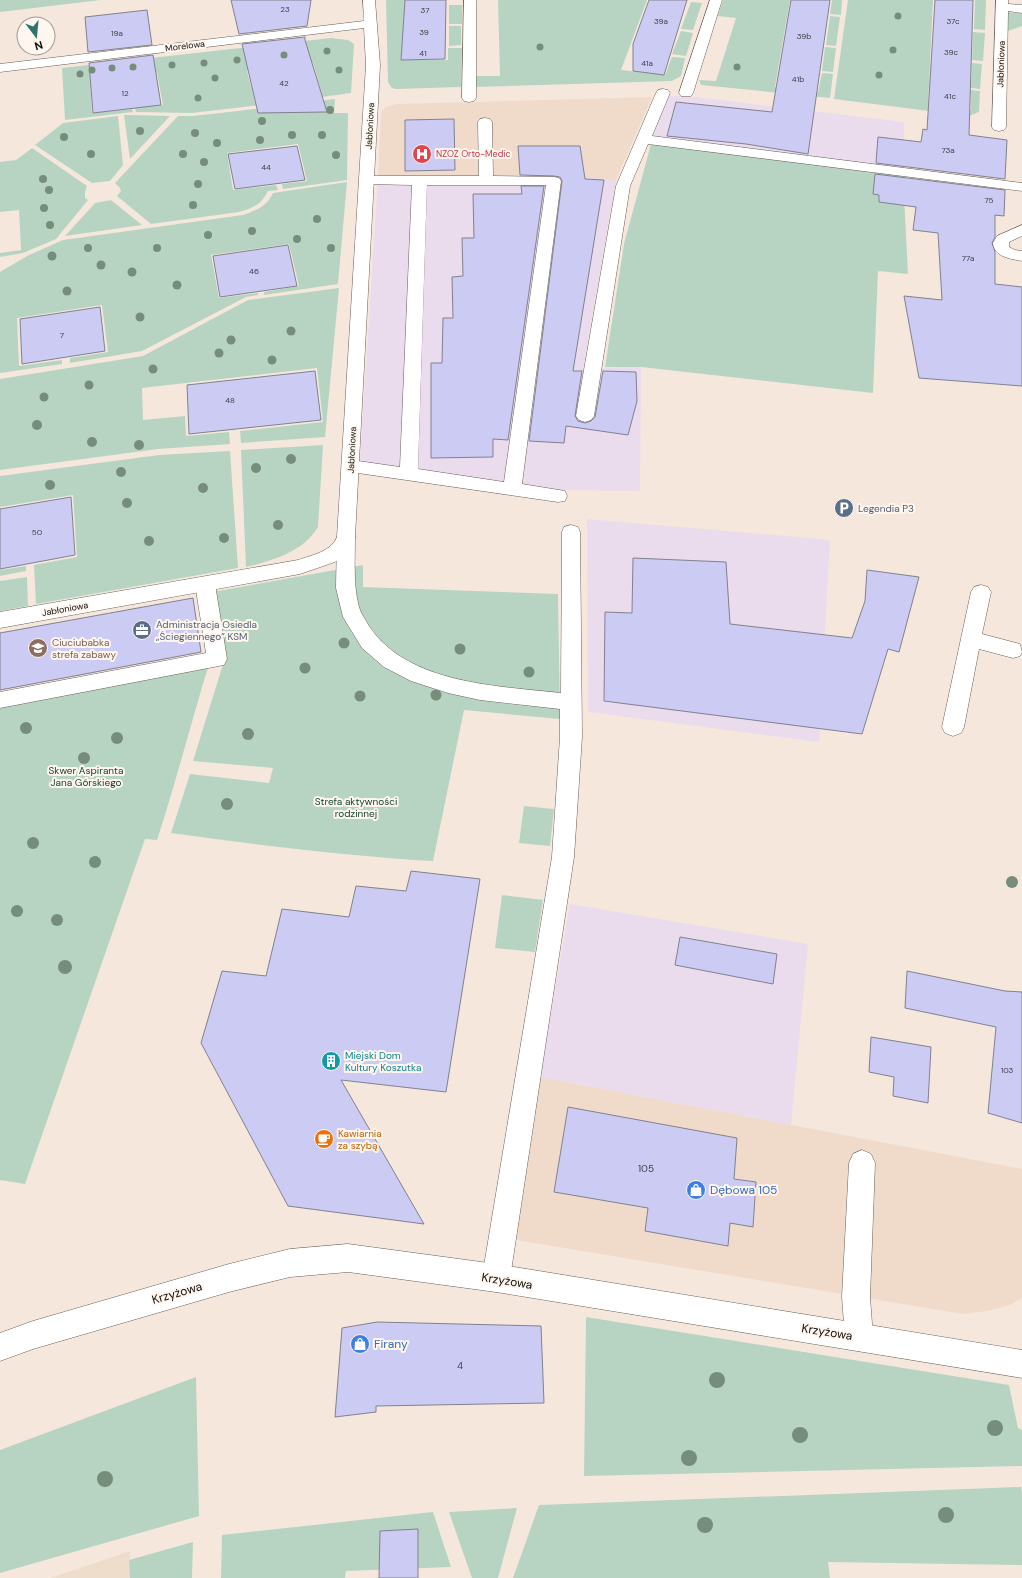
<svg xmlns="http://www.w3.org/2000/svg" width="1022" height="1578" font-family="'DM Sans',sans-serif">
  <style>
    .built { fill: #f0dbcb }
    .industrial { fill: #eadbed }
    .education { fill: #efddcc }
    .green { fill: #b7d4c3 }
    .building { fill: #cccbf3; stroke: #81818f }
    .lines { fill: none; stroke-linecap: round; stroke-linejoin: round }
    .lane-casing { stroke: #6a5e54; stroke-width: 1 }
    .street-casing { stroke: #6a5e54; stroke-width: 1 }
    .lane { fill: #fff; fill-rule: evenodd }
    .street { fill: #fff; fill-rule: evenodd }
    .tree { fill: #778d7c }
    .labels { text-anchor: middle; stroke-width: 4; stroke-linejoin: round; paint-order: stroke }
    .number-label { font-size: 8px; fill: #403d44 }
    .far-street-label { font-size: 9px; fill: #120e0a; stroke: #fff6ef }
    .far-health-label { font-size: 9px; fill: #be3a42; stroke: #fff6ef; text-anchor: start }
    .service-label { font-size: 10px; fill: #4e5e75; stroke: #fff6ef; text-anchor: start }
    .education-label { font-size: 10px; fill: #785e54; stroke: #fff6ef; text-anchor: start }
    .park-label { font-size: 10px; fill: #0f442d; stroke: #fff6ef }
    .culture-label { font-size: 10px; fill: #0d838f; stroke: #fff6ef; text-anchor: start }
    .food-label { font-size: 10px; fill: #c56008; stroke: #fff6ef; text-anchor: start }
    .near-number-label { font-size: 10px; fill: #403d44 }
    .near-shop-label { font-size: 12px; fill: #366cbe; stroke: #fff6ef; text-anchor: start }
    .near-street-label { font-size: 12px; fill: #120e0a; stroke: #fff6ef }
  </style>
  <rect width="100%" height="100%" fill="#f6e7dd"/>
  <path class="built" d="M652,97L616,180L570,176L378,177L381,112L382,110L389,106L396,104Z
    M540,1077L1022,1169V1298L1010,1305L987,1311L963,1314L516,1240Z"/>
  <path class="industrial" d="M666,96H687L904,122L903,169L653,137Z
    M570,176L616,180L583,368L641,367L640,491L562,490L360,462L378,177Z
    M587,519L830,540L819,742L588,712Z
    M570,904L808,944L791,1125L540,1077Z"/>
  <path class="education" d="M130,1551V1578H50Z"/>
  <path class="green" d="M0,0H101L0,12Z
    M386,0H405L401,60H448V48H462L461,87L395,89L391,87L388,82Z
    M498,0H647L621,70L665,75L672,57L685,58L681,76L672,81L476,87V76H500Z
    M723,0H790L775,87L818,92L822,73L833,74L830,98L701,85L699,80L716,81L736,18L718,16Z
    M832,0H842L841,15L830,14Z
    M848,0H933L928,105L971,110V90L980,91L979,112L969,116L834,99Z
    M975,0H986L985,30L974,29Z
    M691,2L702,3L693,30L681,29Z
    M449,5H462V24H449Z
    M1005,12L1022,13V26L1005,32Z
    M830,16L840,17L836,46L826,45Z
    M449,26H461V45L449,46Z
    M681,31L693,33L686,56L672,54Z
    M973,32L985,33L983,61L972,60Z
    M331,38L348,40L354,44L351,93L300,100L299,97L322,94L313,63L247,71L255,102L294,98L295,101L192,113L136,112L135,108L163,105L157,73L90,80L92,113L132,109L133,112L65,120L62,68Z
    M825,47L836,48L833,72L822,71Z
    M972,63L982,64L980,89L971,88Z
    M335,99L334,113H348L347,180L283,189L282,184L307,181L298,144L227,153L233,190L276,185L278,190L268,191C261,205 253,208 239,212L151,224L117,196L121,191L120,188L115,183L178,116H193L229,112Z
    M124,115H127L170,116L130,159Z
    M118,116L123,165L110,181L92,183L35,145L63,123Z
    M651,144L903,176L908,274L878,271L873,393L641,367H605L624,244Z
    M32,148L87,186L85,191V198L88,200L56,239L23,253L0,257V253L21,250L19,210L0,212V162L16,160Z
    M347,182L338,284L264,295V292L299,286L289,244L211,255L219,298L258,293V295L246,297L142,351L70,363V358L108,352L102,305L17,318L19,366L62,360V364L0,373V272L27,256L63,240L243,215C257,210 267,206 273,193Z
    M111,200L142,225L65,236L95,203Z
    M339,288L325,437L241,443L240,431L323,422L317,368L142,388L143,420L185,416L186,436L229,432L230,444L158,449L0,470V379L143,356L248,300Z
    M323,445L318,527C302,553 273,560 246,567L241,450Z
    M230,451L238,568L36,604L34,565L77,557L73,495L0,507V476L159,455Z
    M363,565V587L558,594L560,719L464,710L433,861C346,856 258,845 171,833L190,774L269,783L273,768L193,761L224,661L212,592Z
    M26,566V571L0,576V570Z
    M27,577L28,606L0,611V581Z
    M209,664C191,723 176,782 157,840L145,839L25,1184L0,1180V706Z
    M524,806L554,809L550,846L519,843Z
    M502,895L543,900L535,952L495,948Z
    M586,1317L1009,1385L1018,1428L1022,1430V1466L584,1476Z
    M196,1377L199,1516L0,1573V1450Z
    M1021,1487L1022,1493V1565L828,1562L830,1578H513L539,1505Z
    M517,1508L498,1578H472L449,1512Z
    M433,1512L451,1567L346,1571L345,1578H221L222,1535Z
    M193,1542L192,1578H130L129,1560Z"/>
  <path class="building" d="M231,0H311L307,26L239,34Z
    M405,0H446L445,59L401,60Z
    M649,0H687L664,75L633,71V44Z
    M791,0H830L808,154L746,144L667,136L676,102L772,112Z
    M935,0H973L969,135L1007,140L1005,179L876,163L878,137L921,142L923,129L927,130Z
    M147,10L152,45L88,52L85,17Z
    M305,37V40L327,112L258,113L242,44Z
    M153,55L161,105L93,113L89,63Z
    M454,119L455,170L405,171V120Z
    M297,146L305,180L235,189L228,154Z
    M518,146H580L585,179L604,180L573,371H582L575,416L578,421L585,423L591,421L595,417L603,371L636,372L637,401L628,435L566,426L564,443L529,441L562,181L560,177L554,176L520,175Z
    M875,174L1005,190L1004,216L995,215V237L992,243L995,252V284L1022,287V386L919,378L904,296L942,300L938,233L913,230L916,207L879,202V195L873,194Z
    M521,186H544L508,440L493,439V457L431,458V363H442L443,318H453L452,277L463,276L462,238H474L473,194H522Z
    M288,245L297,286L220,297L213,256Z
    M100,307L105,351L22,364L20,319Z
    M315,371L321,420L189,434L187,385Z
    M71,497L75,555L0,569V509Z
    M633,558L726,562L730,624L852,638L865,601L867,570L919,577L899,652L888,649L862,734L604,701L605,612L632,613Z
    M193,598L201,652L0,690V633Z
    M411,871L480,879L446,1092L341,1080L424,1224L288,1206L201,1043L222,971L266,976L282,909L349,917L356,886L406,891Z
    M680,937L777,954L773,984L675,965Z
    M907,971L1005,991L1022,992V1123L988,1113L996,1027L905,1008Z
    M871,1037L931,1047L928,1103L893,1096L894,1077L869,1072Z
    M568,1107L737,1138L734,1179L756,1182L753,1227L730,1223L728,1246L645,1231L648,1208L554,1192Z
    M377,1322L541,1326L544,1403L376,1406V1412L335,1417L342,1328Z
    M418,1529V1578H379L380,1531Z"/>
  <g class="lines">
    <g class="lane-casing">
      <path id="lane" d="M710,0H722L693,93L691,96H681L679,93Z
        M996,0H1008V4L1022,5V13L1008,11L1006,127L1004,130L999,131L994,130L992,127Z
        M663,89L668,90L670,93L652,136L1022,183V191L648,144L630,186L594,416L591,420L585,422L579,420L576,416L616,186L656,93L658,90Z
        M485,118L490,119L492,122L493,176L554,177L559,178L561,181L522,484L565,491L567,496L565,501L558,502L351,472L345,470L342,466L345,462L351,460L400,467L412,185L367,184L362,183L360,180L362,177L367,176H479L478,122L480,119ZM427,185H546L504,482L418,469Z
        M1022,225V236L1009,242V247L1015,250L1022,251V261C1011,259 994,257 993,243L997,236Z
        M571,525L578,527L580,532L582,737L574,857L510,1278L506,1288L496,1292L486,1288L482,1278L552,857L560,737V709L480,700L448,693L411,681L384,667L362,648L343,617L336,588L337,537L339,532L346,530L353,532L355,537C355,560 353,584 359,607C361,614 365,619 369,626C407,684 498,686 561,693L562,532L564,527Z
        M205,577L212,579L215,584L227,659L224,665L0,708V692L206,653L195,584L198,579Z
        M981,585L988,587L991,592L982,634L1020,644L1022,652L1020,656L1013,658L979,649L964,727L961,733L953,736L945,733L942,727L971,592L974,587Z
        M862,1150L871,1154L875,1163L870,1297L873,1337L869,1347L859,1351L849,1347L845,1337L842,1297L849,1163L853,1154Z"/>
    </g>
    <g class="street-casing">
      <path id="street" d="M363,0H375L380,65L355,537L349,553L335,562L300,574L0,628V612L298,560C312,555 331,552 337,537L366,65L364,28L0,72V64L364,21Z
        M464,0H476V98L474,101L469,102L464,101L462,98Z
        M348,1244L496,1264L1022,1350V1378L496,1292L348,1272L290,1277L229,1292L33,1349L0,1361V1333L33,1321L229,1264L290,1249Z"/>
    </g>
    <use href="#lane" class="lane"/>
    <use href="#street" class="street"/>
  </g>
  <g class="tree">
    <circle cx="898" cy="16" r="3.5"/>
    <circle cx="540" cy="47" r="3.5"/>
    <circle cx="893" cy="50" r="3.5"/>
    <circle cx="327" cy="51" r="3.5"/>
    <circle cx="284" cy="55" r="3.5"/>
    <circle cx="237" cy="60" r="3.5"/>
    <circle cx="204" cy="63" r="3.5"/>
    <circle cx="172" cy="65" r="3.5"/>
    <circle cx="133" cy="67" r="3.5"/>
    <circle cx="737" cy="67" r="3.5"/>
    <circle cx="112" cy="68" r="3.5"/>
    <circle cx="92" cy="70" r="3.5"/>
    <circle cx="339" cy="70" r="3.5"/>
    <circle cx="80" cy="74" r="3.5"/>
    <circle cx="879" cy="75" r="3.5"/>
    <circle cx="215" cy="78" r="3.5"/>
    <circle cx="198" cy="98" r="3.5"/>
    <circle cx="330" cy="110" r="4"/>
    <circle cx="262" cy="121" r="4"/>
    <circle cx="140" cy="131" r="4"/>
    <circle cx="195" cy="133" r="4"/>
    <circle cx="292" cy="135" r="4"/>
    <circle cx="322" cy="135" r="4"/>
    <circle cx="64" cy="137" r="4"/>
    <circle cx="260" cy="140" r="4"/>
    <circle cx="217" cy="143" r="4"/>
    <circle cx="91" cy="154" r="4"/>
    <circle cx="183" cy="154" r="4"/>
    <circle cx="336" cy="155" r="4"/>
    <circle cx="204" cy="162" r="4"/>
    <circle cx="43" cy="179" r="4"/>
    <circle cx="198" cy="184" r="4"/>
    <circle cx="49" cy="190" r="4"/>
    <circle cx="193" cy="205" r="4"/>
    <circle cx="44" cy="208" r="4"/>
    <circle cx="317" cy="219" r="4"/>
    <circle cx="50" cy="225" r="4"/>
    <circle cx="252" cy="231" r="4"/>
    <circle cx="208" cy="235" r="4"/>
    <circle cx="297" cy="239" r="4"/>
    <circle cx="88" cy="248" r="4"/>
    <circle cx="157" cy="248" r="4"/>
    <circle cx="331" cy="248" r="4"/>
    <circle cx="52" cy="256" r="4.5"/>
    <circle cx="101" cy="265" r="4.5"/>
    <circle cx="132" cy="272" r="4.5"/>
    <circle cx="177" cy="285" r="4.5"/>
    <circle cx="67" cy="291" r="4.5"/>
    <circle cx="140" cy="317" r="4.5"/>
    <circle cx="291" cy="331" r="4.5"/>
    <circle cx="231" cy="340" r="4.5"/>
    <circle cx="219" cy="353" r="4.5"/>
    <circle cx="272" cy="360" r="4.5"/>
    <circle cx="153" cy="369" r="4.5"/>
    <circle cx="89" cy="385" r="4.5"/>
    <circle cx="44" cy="397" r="4.5"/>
    <circle cx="37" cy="425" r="5"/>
    <circle cx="92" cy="442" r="5"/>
    <circle cx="139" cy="445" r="5"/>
    <circle cx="291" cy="459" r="5"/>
    <circle cx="256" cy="468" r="5"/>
    <circle cx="121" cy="472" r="5"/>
    <circle cx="50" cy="485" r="5"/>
    <circle cx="203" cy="488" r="5"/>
    <circle cx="127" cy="503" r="5"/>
    <circle cx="278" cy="525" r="5"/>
    <circle cx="224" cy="538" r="5"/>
    <circle cx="149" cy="541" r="5"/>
    <circle cx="344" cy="643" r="5.5"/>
    <circle cx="460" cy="649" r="5.5"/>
    <circle cx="305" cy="668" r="5.5"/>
    <circle cx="529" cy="672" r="5.5"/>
    <circle cx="436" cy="695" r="5.5"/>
    <circle cx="360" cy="696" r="5.5"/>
    <circle cx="26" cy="728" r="6"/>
    <circle cx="248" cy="734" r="6"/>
    <circle cx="117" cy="738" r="6"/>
    <circle cx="84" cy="758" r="6"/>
    <circle cx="227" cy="804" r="6"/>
    <circle cx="33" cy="843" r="6"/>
    <circle cx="95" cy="862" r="6"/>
    <circle cx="1012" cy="882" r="6"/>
    <circle cx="17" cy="911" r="6"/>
    <circle cx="57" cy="920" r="6"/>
    <circle cx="65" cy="967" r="7"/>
    <circle cx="717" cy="1380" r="8"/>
    <circle cx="995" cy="1428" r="8"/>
    <circle cx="800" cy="1435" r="8"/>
    <circle cx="689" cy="1458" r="8"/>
    <circle cx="105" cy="1479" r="8"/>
    <circle cx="946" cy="1515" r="8"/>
    <circle cx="705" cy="1525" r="8"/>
  </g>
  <defs>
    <g id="hospital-disc" transform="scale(1)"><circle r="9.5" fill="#e0444e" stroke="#fff6ef"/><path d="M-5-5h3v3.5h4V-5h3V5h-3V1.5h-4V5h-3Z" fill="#fff"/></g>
    <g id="parking-disc" transform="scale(1)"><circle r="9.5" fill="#5c6f8a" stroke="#fff6ef"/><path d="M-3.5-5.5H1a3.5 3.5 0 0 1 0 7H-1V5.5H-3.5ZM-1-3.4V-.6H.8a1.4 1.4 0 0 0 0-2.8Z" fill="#fff"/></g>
    <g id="office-disc" transform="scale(1)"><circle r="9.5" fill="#5c6f8a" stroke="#fff6ef"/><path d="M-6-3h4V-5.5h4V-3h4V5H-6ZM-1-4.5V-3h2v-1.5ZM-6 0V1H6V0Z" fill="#fff"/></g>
    <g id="school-disc" transform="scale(1)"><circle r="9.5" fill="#8d6e63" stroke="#fff6ef"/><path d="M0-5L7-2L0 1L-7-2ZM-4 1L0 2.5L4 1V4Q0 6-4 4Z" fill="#fff"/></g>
    <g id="building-disc" transform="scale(1)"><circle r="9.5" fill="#0f9aa8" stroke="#fff6ef"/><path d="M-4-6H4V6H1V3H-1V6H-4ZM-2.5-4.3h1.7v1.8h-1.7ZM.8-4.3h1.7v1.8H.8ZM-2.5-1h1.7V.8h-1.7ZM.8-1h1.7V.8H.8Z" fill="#fff"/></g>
    <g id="cafe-disc" transform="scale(1)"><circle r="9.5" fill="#e8710a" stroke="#fff6ef"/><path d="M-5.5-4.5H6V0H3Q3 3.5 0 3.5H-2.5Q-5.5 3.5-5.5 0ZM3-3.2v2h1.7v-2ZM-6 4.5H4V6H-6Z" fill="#fff"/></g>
    <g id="shop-disc" transform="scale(1)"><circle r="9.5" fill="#3f7fe0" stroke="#fff6ef"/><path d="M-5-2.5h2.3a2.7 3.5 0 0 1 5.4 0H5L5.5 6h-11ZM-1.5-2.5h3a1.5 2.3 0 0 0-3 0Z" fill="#fff"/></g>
  </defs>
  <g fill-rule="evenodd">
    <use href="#hospital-disc" x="422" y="154"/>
    <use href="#parking-disc" x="844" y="508"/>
    <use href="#office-disc" x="142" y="630"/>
    <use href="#school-disc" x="38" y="648"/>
    <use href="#building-disc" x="331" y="1061"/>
    <use href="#cafe-disc" x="324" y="1139"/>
    <use href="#shop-disc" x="696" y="1190"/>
    <use href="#shop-disc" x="360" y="1344"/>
  </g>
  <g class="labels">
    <g class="number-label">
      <text x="285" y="12">23</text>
      <text x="425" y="13">37</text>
      <text x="661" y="24">39a</text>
      <text x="953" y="24">37c</text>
      <text x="424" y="35">39</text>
      <text x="117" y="36">19a</text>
      <text x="804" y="39">39b</text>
      <text x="951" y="55">39c</text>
      <text x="423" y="56">41</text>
      <text x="647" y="66">41a</text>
      <text x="798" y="82">41b</text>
      <text x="284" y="86">42</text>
      <text x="125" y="96">12</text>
      <text x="950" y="99">41c</text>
      <text x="948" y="153">73a</text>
      <text x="266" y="170">44</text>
      <text x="989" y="203">75</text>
      <text x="968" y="261">77a</text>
      <text x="254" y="274">46</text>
      <text x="62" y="338">7</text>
      <text x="230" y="403">48</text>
      <text x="37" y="535">50</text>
      <text x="1007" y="1073">103</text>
    </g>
    <g class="far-street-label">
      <text transform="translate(185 46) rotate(-7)" y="3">Morelowa</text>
      <text transform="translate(1001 64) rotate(-88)" y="3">Jabłoniowa</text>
      <text transform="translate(370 126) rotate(-87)" y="3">Jabłoniowa</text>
      <text transform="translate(352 450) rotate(-87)" y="3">Jabłoniowa</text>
      <text transform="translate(65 609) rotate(-10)" y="3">Jabłoniowa</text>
    </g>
    <g class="far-health-label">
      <text x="436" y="157">NZOZ Orto-Medic</text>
    </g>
    <g class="service-label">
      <text x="858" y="512">Legendia P3</text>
      <text x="156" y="628">Administracja Osiedla<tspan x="156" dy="12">„Ściegiennego” KSM</tspan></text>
    </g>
    <g class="education-label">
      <text x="52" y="646">Ciuciubabka<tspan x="52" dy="12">strefa zabawy</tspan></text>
    </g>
    <g class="park-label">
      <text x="86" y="774">Skwer Aspiranta<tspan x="86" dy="12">Jana Górskiego</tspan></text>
      <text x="356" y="805">Strefa aktywności<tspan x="356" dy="12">rodzinnej</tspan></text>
    </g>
    <g class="culture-label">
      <text x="345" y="1059">Miejski Dom<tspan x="345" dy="12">Kultury Koszutka</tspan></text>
    </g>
    <g class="food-label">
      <text x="338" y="1137">Kawiarnia<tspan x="338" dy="12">za szybą</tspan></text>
    </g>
    <g class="near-number-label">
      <text x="646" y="1172">105</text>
      <text x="460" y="1369">4</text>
    </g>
    <g class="near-shop-label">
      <text x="710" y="1194">Dębowa 105</text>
      <text x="374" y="1348">Firany</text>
    </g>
    <g class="near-street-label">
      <text transform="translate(507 1281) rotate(9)" y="4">Krzyżowa</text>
      <text transform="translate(177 1293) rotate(-16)" y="4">Krzyżowa</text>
      <text transform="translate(827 1332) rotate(9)" y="4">Krzyżowa</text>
    </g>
  </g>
  <g transform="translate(36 36) rotate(164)"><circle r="19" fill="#fff6ef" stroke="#a09993"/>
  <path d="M0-3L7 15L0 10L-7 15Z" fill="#2e756b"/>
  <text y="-6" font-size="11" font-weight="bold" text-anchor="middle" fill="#120e0a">N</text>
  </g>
</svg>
